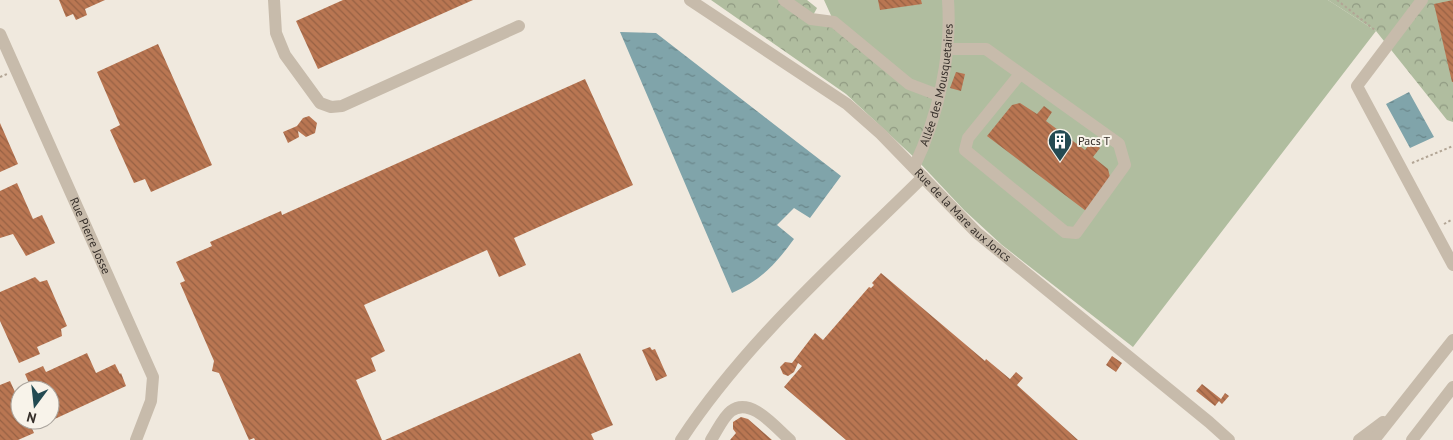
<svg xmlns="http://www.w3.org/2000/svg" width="1453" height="440" font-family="'PT Sans',sans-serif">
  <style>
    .green { fill: #b0bd9f }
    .forest { fill: url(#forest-crowns) }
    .water { fill: url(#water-ripples) }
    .building { fill: url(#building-back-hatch) }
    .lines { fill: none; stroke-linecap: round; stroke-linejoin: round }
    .path { stroke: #b2a595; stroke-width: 2; stroke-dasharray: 2.5 2.5; stroke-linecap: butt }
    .minor { stroke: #c7bbab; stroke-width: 12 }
    .labels { text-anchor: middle; stroke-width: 4; stroke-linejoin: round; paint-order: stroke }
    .street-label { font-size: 12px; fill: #352e29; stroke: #f8f3ea }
    .poi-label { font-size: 12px; fill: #352e29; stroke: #f8f3ea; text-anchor: start }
  </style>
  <defs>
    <pattern id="forest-crowns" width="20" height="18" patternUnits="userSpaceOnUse" patternTransform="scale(1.25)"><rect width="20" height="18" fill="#b0bd9f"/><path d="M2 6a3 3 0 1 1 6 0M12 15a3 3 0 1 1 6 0" fill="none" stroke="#909a82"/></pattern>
    <pattern id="water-ripples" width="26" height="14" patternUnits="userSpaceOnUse" patternTransform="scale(1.25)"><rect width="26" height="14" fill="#80a4aa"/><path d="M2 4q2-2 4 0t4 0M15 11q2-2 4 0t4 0" fill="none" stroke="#6a868a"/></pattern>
    <pattern id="building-back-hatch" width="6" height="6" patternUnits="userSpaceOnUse" patternTransform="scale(1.25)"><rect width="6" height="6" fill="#b97652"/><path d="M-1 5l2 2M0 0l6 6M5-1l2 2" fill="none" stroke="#976144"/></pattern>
  </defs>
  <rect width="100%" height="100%" fill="#f0e9de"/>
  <path class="green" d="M824,0H1328L1376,31L1133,347L1002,245L964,210L917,160L918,88L834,22Z"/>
  <path class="forest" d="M711,0H807L817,8L811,19L834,22L872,55L938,95L917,160L846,94Z
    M1328,0H1453V122L1447,120L1376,31Z"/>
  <path class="water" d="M620,32L656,33L841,176L810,218L794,208L777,225L794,239C775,265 761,280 732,293Z
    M1409,92L1434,137L1410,148L1386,104Z"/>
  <path class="building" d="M59,0H105L85,9L87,15L76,20L73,14L66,17Z
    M343,0H473L318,69L296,21Z
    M878,0H921L922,4L880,10Z
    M1453,0V82H1452L1434,4Z
    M158,44L212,165L151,192L145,179L134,183L110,130L120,125L97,72Z
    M956,72L965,74L961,91L950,88Z
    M585,79L633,185L514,238L526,265L499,277L487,250L364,305L385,351L371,358L376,371L356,380L382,440H255L254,438L249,440L219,373L212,371L214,361L180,283L185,281L176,262L212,246L210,242L281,211L282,215Z
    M1020,103L1037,114L1044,106L1052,112L1046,121L1085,150L1091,142L1100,148L1093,157L1108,169L1110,177L1086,211L987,136L1012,105Z
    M309,116L317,123L315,133L306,137L298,131L299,137L288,143L283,132L297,126L303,118Z
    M0,123L18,164L0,172Z
    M17,183L33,219L42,215L55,243L26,256L13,234L0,238V191Z
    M881,273L985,361L986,359L1010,379L1016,372L1023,378L1017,385L1078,440H846L784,387L802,366L798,363L794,372L788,376L783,374L780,367L785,362L792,363L815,333L823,340L869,287L871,288L874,285L872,283Z
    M35,277L40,282L47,280L67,326L61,329L62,336L37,347L40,354L19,363L0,321V292Z
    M650,347L652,350L655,349L667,376L656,381L642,350Z
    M87,353L96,373L115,364L120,374L121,373L126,386L46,423L45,420H50V390H32L25,374L43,366L46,372Z
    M580,353L613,425L591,434L594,440H385Z
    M1112,356L1122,363L1116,372L1106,365Z
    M10,381L20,403V420H28L34,433L18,440H0V385Z
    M1202,384L1221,399L1225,393L1229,396L1222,404L1219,401L1215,406L1196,391Z
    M741,417L748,419L772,440H730L736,433L733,429V422Z"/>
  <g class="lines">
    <path class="path" d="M1337,0L1376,31
      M0,77L7,74
      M1412,163L1453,146
      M1444,224L1451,220"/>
    <g class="minor">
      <path d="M274,0L276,33L285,55L320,103L331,107L342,106L519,26"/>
      <path id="s1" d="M690,0L847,104L881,134L977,233L1209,422L1229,440"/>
      <path d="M784,0L811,19L834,22L909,84L938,95"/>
      <path d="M1422,0L1357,86L1453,265"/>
      <path id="s2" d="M0,34L153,377L151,401L136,440"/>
      <path d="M948,49H986L1119,144L1125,165L1076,233L1065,232L965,150L968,138L1020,74"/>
      <path id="s3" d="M914,167C938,117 952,56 948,0"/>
      <path d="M681,440C747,340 839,260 923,177"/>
      <path d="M711,440C717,431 723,417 731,411C751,396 776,428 790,440"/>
      <path d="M1359,440L1383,422"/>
      <path d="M1374,440L1453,340"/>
      <path d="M1412,440L1453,387"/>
    </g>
  </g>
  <defs>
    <g id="building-pin" transform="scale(1.25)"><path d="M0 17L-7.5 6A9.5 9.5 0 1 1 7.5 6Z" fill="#234a52" stroke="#f8f3ea"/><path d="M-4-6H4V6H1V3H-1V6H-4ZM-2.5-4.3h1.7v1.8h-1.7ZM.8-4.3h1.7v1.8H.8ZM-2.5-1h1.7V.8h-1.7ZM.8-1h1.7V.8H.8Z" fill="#fff"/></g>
  </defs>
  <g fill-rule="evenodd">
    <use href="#building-pin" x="1060" y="141"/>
  </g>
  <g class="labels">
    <g class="street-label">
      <text dy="4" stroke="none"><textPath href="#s3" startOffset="86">Allée des Mousquetaires</textPath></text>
      <text dy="4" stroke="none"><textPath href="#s1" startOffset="349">Rue de la Mare aux Joncs</textPath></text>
      <text dy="4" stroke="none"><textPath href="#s2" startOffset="221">Rue Pierre Josse</textPath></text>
    </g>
    <g class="poi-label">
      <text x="1078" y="145">Pacs T</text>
    </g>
  </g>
  <g transform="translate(35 405) rotate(195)"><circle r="24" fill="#f8f3ea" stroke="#aaa49d"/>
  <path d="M0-4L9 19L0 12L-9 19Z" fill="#234a52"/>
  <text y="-8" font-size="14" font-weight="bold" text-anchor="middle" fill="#352e29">N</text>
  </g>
</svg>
